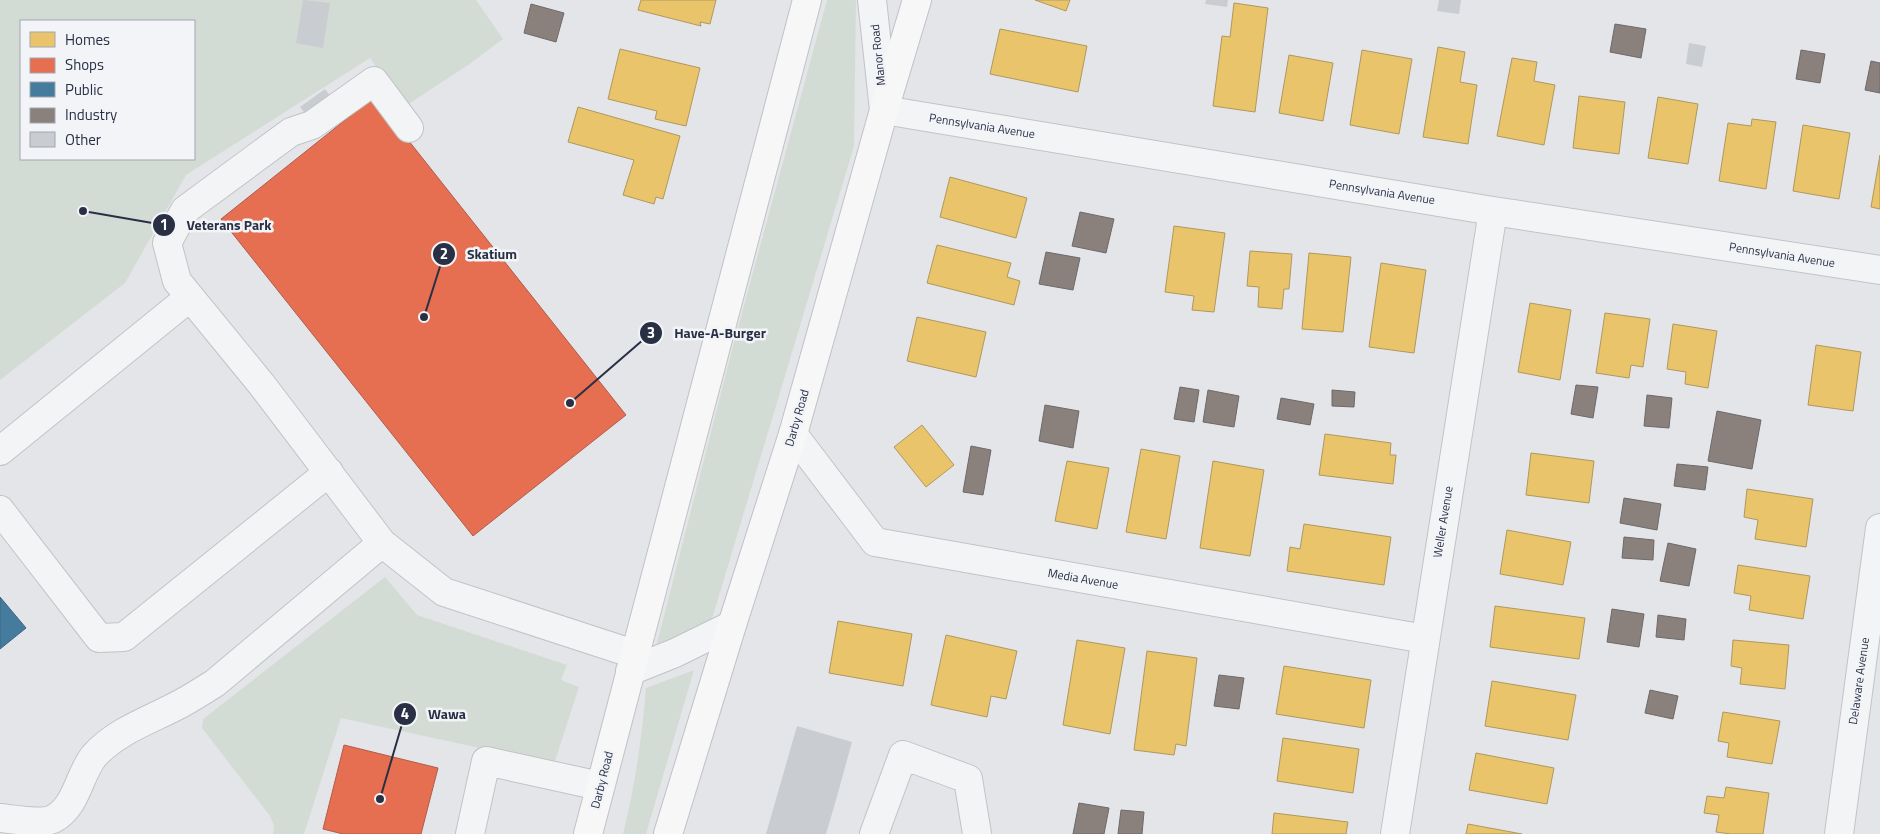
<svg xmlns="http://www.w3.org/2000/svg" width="1880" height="834" font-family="'Titillium Web',sans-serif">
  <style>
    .green { fill: #d3dcd4; fill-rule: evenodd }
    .homes { fill: #e9c46a; stroke: #af985f }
    .shops { fill: #e76f51; stroke: #ae5c4d }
    .public { fill: #457b9d; stroke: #3d6482 }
    .industry { fill: #8a817c; stroke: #6d696b }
    .building { fill: #c9ccd0 }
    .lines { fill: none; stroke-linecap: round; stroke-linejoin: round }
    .minor-casing { stroke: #c2c3c7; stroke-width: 30 }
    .major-casing { stroke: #bfc2c7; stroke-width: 30 }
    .minor { stroke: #f3f4f6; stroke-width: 28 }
    .major { stroke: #f7f7f7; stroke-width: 28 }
    .labels { text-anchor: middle; stroke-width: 5; stroke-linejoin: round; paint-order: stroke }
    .street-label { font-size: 12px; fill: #293044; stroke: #f2f4f8 }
    .leader { fill: none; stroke: #293044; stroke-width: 2 }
    .callout-dot { fill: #293044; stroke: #f2f4f8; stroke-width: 2 }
    .mark-label { font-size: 15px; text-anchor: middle; font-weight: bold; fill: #fff }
    .callout-label { font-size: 14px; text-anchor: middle; font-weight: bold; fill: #293044; stroke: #f2f4f8; stroke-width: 5; stroke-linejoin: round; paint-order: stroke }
  </style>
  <rect width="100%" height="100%" fill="#e4e5e9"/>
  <path class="green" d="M0,0H476L503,39L468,65L404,107L370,58L186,175L125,283L0,380ZM21,21H194V159H21Z
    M827,0H856L854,146L709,629L655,651L733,346Z
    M385,577L417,615L567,665L561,680L579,687L554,764L341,718L304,834H273L274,826L270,816L202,728L203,719Z
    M694,670L646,834H623C635,786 642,737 646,688Z"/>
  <path class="homes" d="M641,0H716L710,24L700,22L701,26L638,10Z
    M1035,0H1070L1066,11Z
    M1234,3L1268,8L1255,112L1213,106L1222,36L1230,37Z
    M1000,29L1087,46L1078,92L990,74Z
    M1438,47L1465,52L1460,82L1477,85L1468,144L1423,137Z
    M620,49L700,68L686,126L655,119L657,111L608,99Z
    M1362,50L1412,59L1399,134L1350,125Z
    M1289,55L1333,63L1323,121L1279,113Z
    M1512,58L1537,62L1534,81L1555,85L1544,145L1497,136Z
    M1579,96L1625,102L1619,154L1573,148Z
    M1658,97L1698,104L1688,164L1648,158Z
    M578,107L680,136L663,199L656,197L654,204L623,195L634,160L568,142Z
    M1752,119L1776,122L1766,189L1719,181L1728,123L1751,126Z
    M1803,125L1850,133L1839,199L1793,191Z
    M1880,155V209L1871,207Z
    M950,177L1027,198L1016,238L940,217Z
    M1174,226L1225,233L1214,312L1192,310L1194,296L1165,292Z
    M937,245L1011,263L1007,277L1020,281L1014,305L927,283Z
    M1250,251L1292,254L1289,289H1284L1282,309L1258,307L1259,287L1247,286Z
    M1309,253L1351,257L1343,332L1302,329Z
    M1381,263L1426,270L1414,353L1369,347Z
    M1530,303L1571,310L1560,380L1518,372Z
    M1605,313L1650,319L1643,367L1631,365L1629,378L1596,373Z
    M917,317L986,332L976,377L907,361Z
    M1673,324L1717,331L1708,388L1685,384L1686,372L1667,369Z
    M1816,345L1861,352L1853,411L1808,405Z
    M922,425L954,465L926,487L894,447Z
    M1325,434L1391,443L1390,455H1396L1393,484L1319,475Z
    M1141,449L1180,456L1166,539L1126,532Z
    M1531,453L1594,461L1589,503L1526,495Z
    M1067,461L1109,468L1097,529L1055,521Z
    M1213,461L1264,470L1250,556L1200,548Z
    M1747,489L1813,499L1806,547L1755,539L1758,520L1744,517Z
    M1304,524L1391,537L1384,585L1287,571L1290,547L1300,549Z
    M1507,530L1571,542L1563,585L1500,574Z
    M1738,565L1810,576L1803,619L1749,610L1751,596L1734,593Z
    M1495,606L1585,618L1579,659L1490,647Z
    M838,621L912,634L903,686L829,673Z
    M946,635L1017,651L1006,699L991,696L987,717L931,705Z
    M1077,640L1125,648L1110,734L1063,725Z
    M1733,640L1789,645L1785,689L1740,684L1742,668L1731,666Z
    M1147,651L1197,658L1186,746L1176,744L1174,755L1134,750Z
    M1284,666L1371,680L1364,728L1276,714Z
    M1492,681L1576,695L1568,740L1485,726Z
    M1723,712L1780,721L1772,764L1727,757L1729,743L1718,741Z
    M1283,738L1359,749L1353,793L1277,781Z
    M1476,753L1554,768L1547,804L1469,790Z
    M1726,787L1769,793L1763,834H1731L1716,832L1719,815L1704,813L1707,796L1724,798Z
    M1274,813L1348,822L1346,834H1272Z
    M1468,824L1522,834H1466Z"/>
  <path class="shops" d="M374,97L626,415L473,536L221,219Z
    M344,745L438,768L421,834H343L323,829Z"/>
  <path class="public" d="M0,597L26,628L0,649Z"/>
  <path class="industry" d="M531,4L564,13L556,42L524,33Z
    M1615,24L1646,29L1641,58L1610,52Z
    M1801,50L1825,54L1820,83L1796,79Z
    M1871,61L1880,63V93L1865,90Z
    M1080,212L1114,219L1106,253L1072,246Z
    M1046,252L1080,258L1073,290L1039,284Z
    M1576,385L1598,387L1593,418L1571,414Z
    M1180,387L1199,390L1194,422L1174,419Z
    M1208,390L1239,396L1234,427L1203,422Z
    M1332,390L1355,392L1354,407L1332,406Z
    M1647,395L1672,398L1669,428L1644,426Z
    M1281,398L1314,404L1310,425L1277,419Z
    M1045,405L1079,411L1073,448L1039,441Z
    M1717,411L1761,420L1752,469L1708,461Z
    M971,446L991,450L983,495L963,492Z
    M1677,464L1708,467L1705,490L1674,486Z
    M1624,498L1661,504L1657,530L1620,523Z
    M1624,537L1654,540L1653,560L1622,558Z
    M1668,543L1696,549L1689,586L1660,581Z
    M1612,609L1644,614L1639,647L1607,642Z
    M1658,615L1686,619L1684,640L1656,637Z
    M1219,675L1244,678L1239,709L1214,706Z
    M1650,690L1678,696L1673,719L1645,713Z
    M1079,803L1109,808L1104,834H1073Z
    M1121,810L1144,812L1142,834H1118Z"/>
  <path class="building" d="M303,0L330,3L323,48L296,43Z
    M1206,0H1228L1227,7L1205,4Z
    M1439,0H1461L1459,14L1437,11Z
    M1689,43L1706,46L1702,67L1686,64Z
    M325,89L335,102L310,120L300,107Z
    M797,726L852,742L836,800L826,834H766Z"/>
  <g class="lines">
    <g class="minor-casing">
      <path id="minor" d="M872,0L884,110L1493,211L1880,270
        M409,128L374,81L312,125L291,132L185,210L167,243L177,281L262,385L382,543L444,592L634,654
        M793,434L875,542L1425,639
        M0,451L190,297
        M0,510L99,638L124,637L329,472
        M630,671L675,653L732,625
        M0,818C11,819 44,824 53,819C77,807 79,774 94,756C117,730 153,719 182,703C193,697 204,690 215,683L382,543
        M470,834L486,761L600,786
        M874,834L903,755L968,779L977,834
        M1395,834L1493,211
        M1839,834L1880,528"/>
    </g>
    <g class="major-casing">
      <path id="major" d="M588,834L807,0
        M668,834L732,625L793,434L884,110L917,0"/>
    </g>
    <use href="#minor" class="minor"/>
    <use href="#major" class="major"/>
  </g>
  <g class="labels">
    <g class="street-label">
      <text transform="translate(878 55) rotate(-96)" y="4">Manor Road</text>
      <text transform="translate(982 126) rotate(9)" y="4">Pennsylvania Avenue</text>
      <text transform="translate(1382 192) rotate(9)" y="4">Pennsylvania Avenue</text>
      <text transform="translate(1782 255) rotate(9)" y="4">Pennsylvania Avenue</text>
      <text transform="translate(797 418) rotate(-74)" y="4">Darby Road</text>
      <text transform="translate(1443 522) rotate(-81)" y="4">Weller Avenue</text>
      <text transform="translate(1083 579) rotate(10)" y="4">Media Avenue</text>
      <text transform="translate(1859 681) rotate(-82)" y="4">Delaware Avenue</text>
      <text transform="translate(602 780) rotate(-76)" y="4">Darby Road</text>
    </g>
  </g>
  <path class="leader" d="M83 211L164 225M424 317L444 254M570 403L651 333M380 799L405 714"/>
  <g class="callout-dot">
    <circle cx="83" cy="211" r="5"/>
    <circle cx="424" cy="317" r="5"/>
    <circle cx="570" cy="403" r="5"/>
    <circle cx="380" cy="799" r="5"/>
    <circle cx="164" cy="225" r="12"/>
    <circle cx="444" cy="254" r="12"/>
    <circle cx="651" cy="333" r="12"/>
    <circle cx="405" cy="714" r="12"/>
  </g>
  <g class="mark-label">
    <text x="164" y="230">1</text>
    <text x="444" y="259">2</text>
    <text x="651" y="338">3</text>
    <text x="405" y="719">4</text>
  </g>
  <g class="callout-label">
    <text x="229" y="230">Veterans Park</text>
    <text x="492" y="259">Skatium</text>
    <text x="720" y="338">Have-A-Burger</text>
    <text x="447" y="719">Wawa</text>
  </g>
  <rect x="20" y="20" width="175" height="140" fill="#f2f4f8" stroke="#a2a6b0"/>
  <rect x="30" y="32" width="25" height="15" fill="#e9c46a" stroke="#a2a6b0"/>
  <text x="65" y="45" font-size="15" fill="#293044">Homes</text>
  <rect x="30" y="58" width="25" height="15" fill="#e76f51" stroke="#a2a6b0"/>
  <text x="65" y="70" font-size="15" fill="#293044">Shops</text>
  <rect x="30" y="82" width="25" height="15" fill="#457b9d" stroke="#a2a6b0"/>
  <text x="65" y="95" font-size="15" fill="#293044">Public</text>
  <rect x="30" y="108" width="25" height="15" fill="#8a817c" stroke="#a2a6b0"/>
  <text x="65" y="120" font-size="15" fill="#293044">Industry</text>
  <rect x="30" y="132" width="25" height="15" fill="#c9ccd0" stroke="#a2a6b0"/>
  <text x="65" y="145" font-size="15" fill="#293044">Other</text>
</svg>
